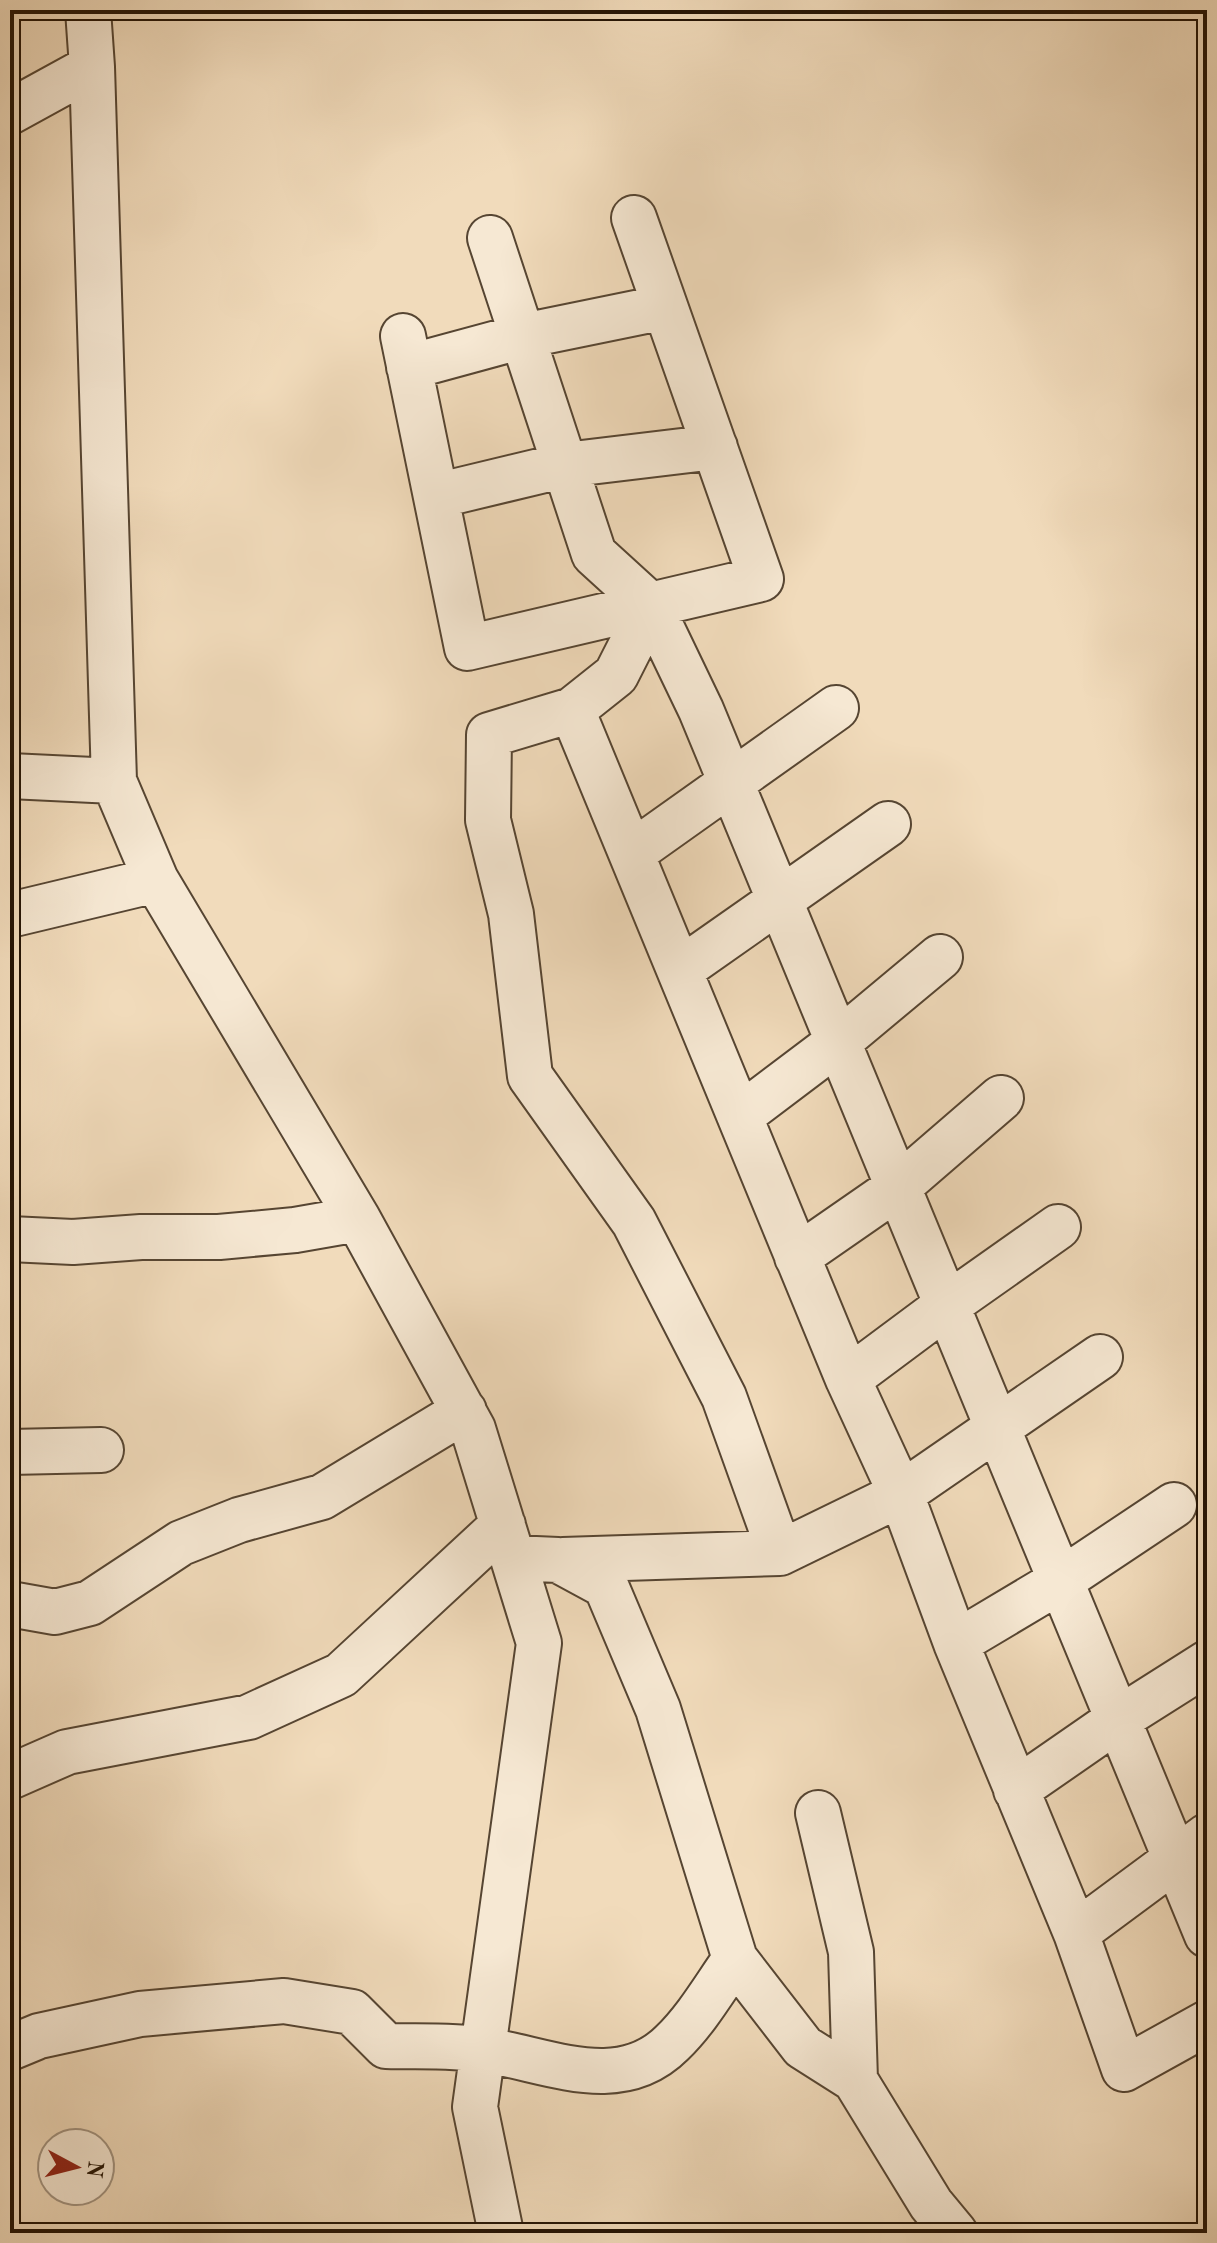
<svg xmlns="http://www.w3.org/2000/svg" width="1217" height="2243" font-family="'Old Standard TT',serif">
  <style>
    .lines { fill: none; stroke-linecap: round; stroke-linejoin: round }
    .minor-casing { stroke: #564532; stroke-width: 48 }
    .minor { stroke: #f6e8d3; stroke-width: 44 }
  </style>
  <rect width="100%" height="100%" fill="#f1dbbb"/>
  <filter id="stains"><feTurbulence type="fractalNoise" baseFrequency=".0025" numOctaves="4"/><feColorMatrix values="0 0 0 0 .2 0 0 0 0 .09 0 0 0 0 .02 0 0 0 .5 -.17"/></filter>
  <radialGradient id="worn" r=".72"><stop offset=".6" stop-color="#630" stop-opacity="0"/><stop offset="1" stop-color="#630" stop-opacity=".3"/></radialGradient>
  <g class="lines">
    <g class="minor-casing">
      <path id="minor" d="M88,10L92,67L114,781
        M10,112L92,67
        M490,238L594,554L651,606L701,710L1207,1935
        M403,336L467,648L761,579L634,218
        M409,367L523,336L665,307
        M436,496L565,465L715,447
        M651,606L616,675L572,710L489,735L488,820L511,914L530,1076L634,1222L724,1397L780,1553
        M572,710L848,1379L901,1494L956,1643L1076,1933L1124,2069L1207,2023
        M10,776L114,781L156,880L358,1219L473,1429L539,1643L475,2107L501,2233
        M632,853L836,708
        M10,915L156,880
        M680,970L888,824
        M740,1116L838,1042L940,957
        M10,1239L73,1242L141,1237H219L295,1230L358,1219
        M797,1257L898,1187L1001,1098
        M848,1379L946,1306L1058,1227
        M10,1452L101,1450
        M513,1558L558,1560L606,1586L658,1709L735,1959L803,2047L855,2080L931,2204L955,2233
        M563,1560L780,1553L901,1494L1100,1357
        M10,1604L55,1612L90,1603L181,1543L239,1520L322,1497L464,1411
        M956,1643L1060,1581L1174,1505
        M10,1777L67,1752L249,1717L341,1675L503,1525
        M1016,1790L1117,1720L1207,1663
        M818,1813L851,1952L855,2080
        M1076,1933L1207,1836
        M10,2048L39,2036L140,2014L284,2001L352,2012L386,2046C418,2047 452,2045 484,2050C547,2059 619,2096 672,2043C697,2019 715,1987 735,1959"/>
    </g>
    <use href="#minor" class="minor"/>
  </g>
  <rect width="1217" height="2243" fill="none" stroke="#f1dbbb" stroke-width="40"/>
  <rect x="12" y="12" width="1193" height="2219" fill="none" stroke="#231304" stroke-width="4"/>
  <rect x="20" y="20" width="1177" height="2203" fill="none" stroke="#231304" stroke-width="2"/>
  <g transform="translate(76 2167) rotate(97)"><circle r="38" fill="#f6e8d3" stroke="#a29380" stroke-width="2"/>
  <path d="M0-6L14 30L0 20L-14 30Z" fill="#8f2418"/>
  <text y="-12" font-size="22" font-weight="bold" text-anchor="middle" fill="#231304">N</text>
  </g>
  <rect width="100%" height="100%" filter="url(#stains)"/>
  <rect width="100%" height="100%" fill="url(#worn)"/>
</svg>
